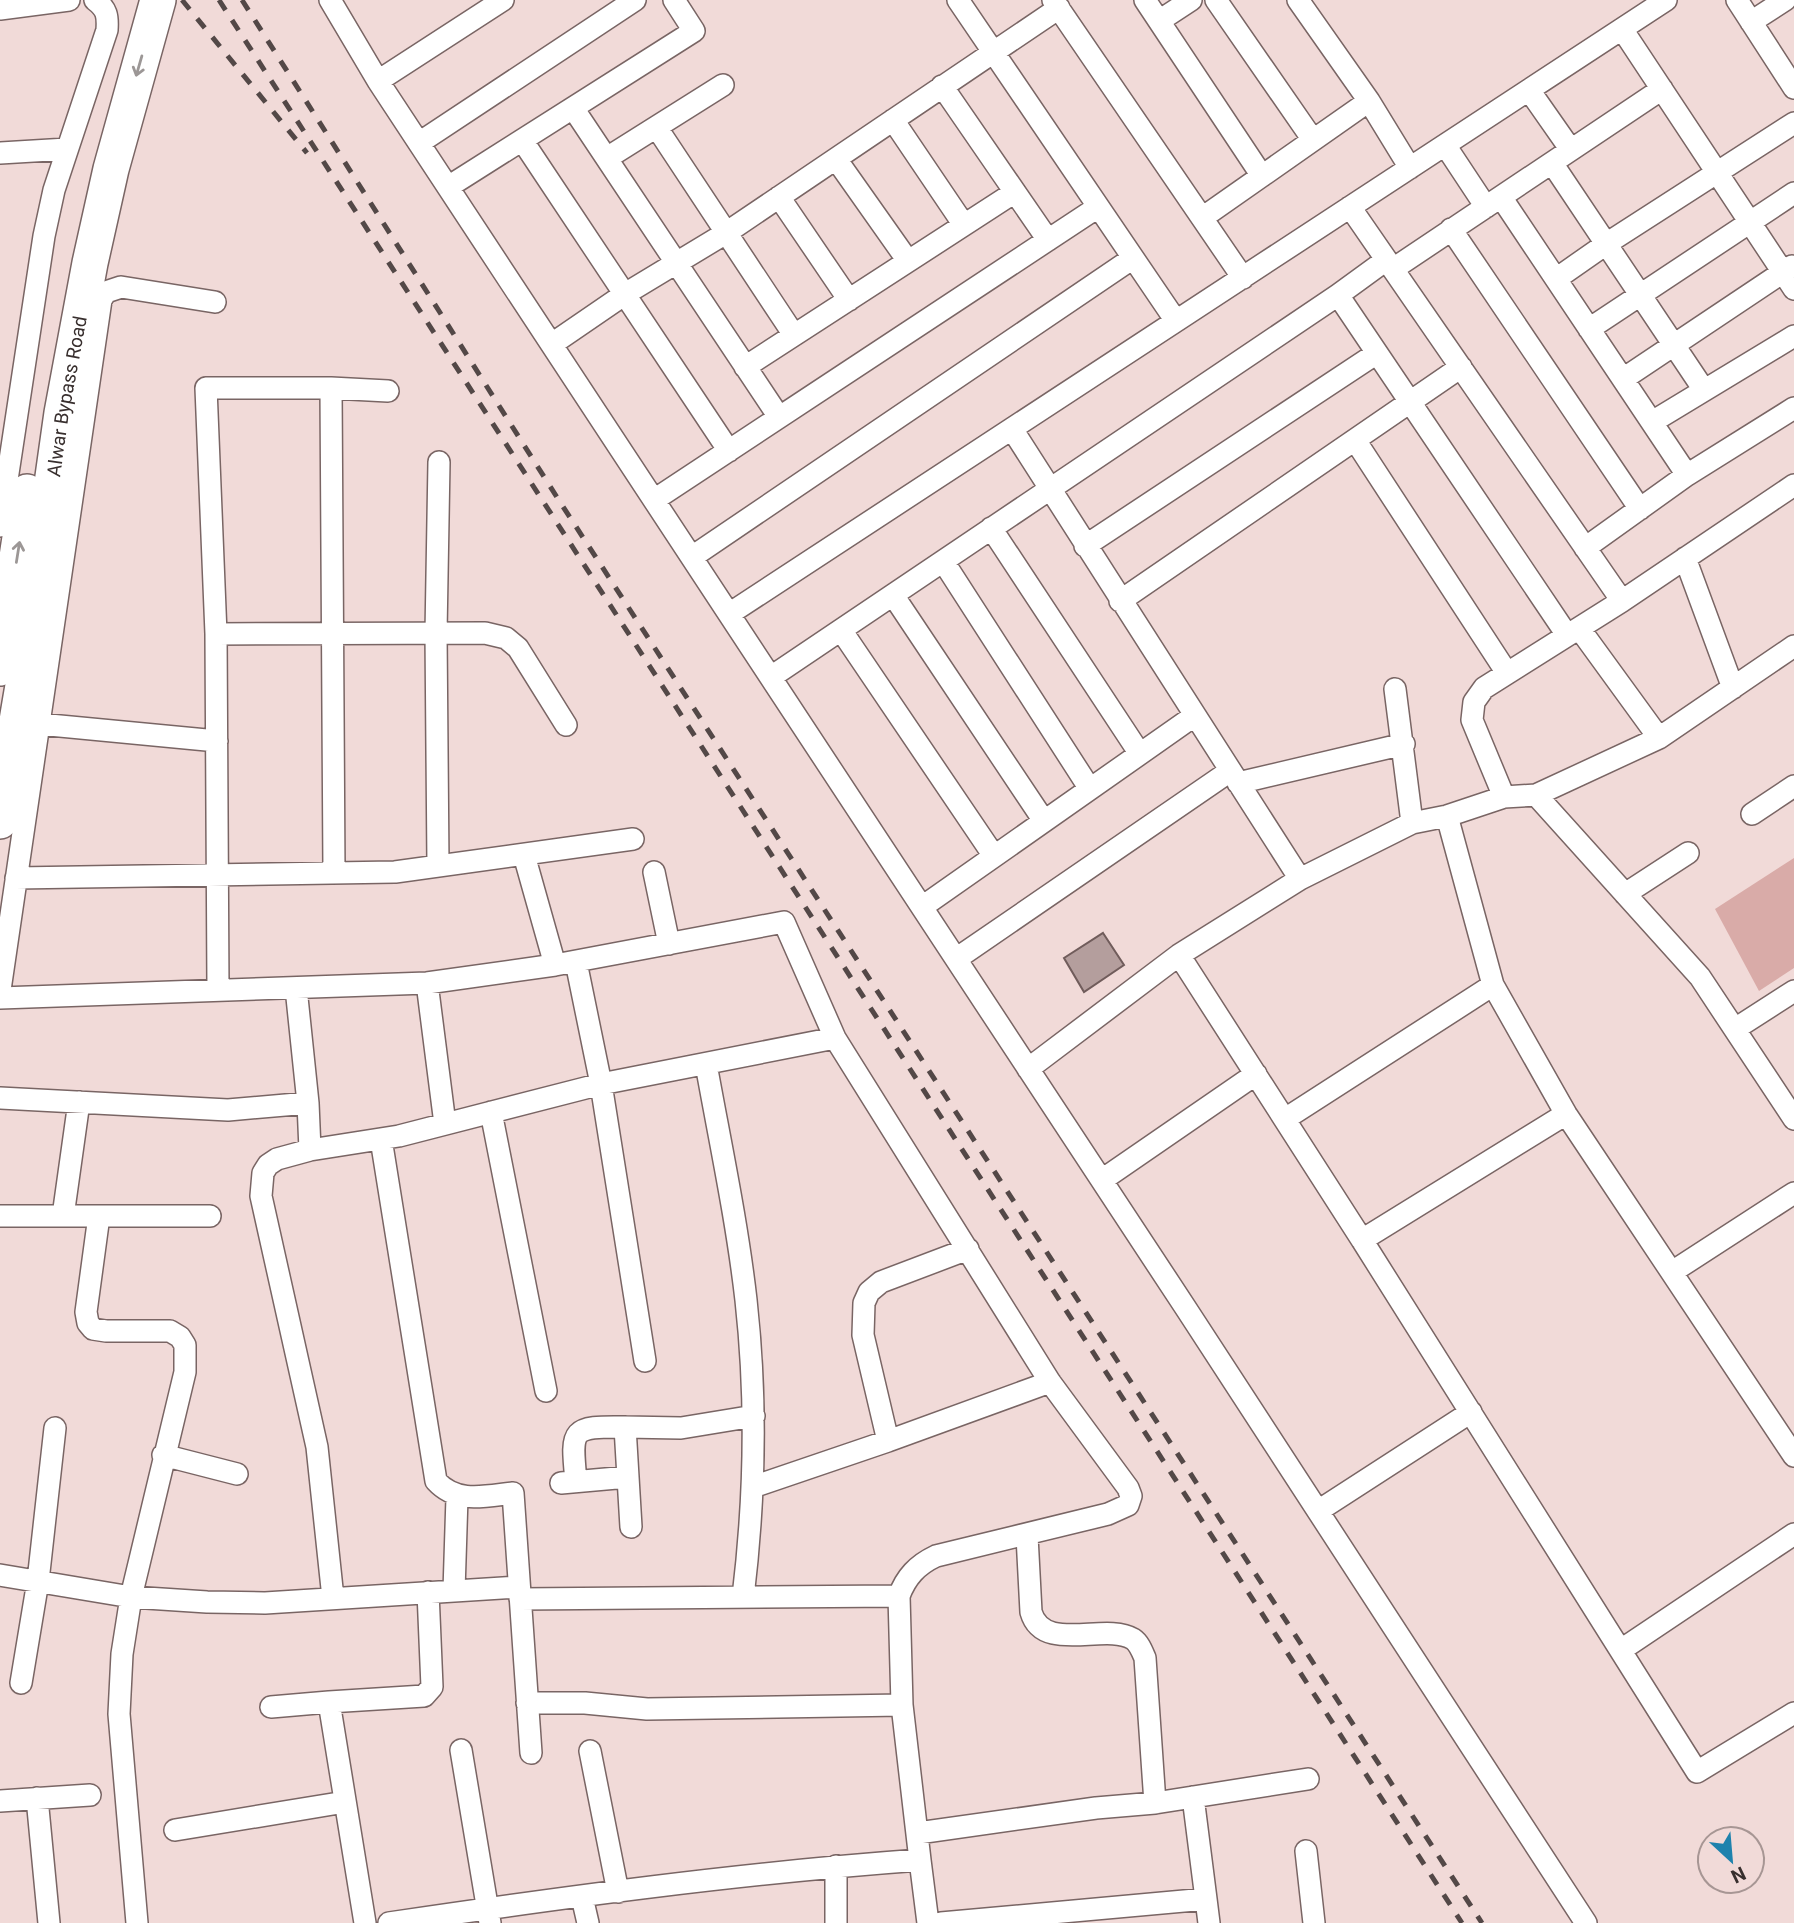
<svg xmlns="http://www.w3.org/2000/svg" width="1794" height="1923" font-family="Roboto,sans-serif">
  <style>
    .green { fill: #d9aba8 }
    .building { fill: #b49e9d; stroke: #705c5b; stroke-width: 2 }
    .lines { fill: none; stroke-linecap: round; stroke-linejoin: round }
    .street-casing { stroke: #796564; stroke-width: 24 }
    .primary-casing { stroke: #796564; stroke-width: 38 }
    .street { stroke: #fff; stroke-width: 21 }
    .primary { stroke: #fff; stroke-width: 35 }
    .rail { stroke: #534847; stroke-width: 5; stroke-dasharray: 12 12; stroke-linecap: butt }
    .oneway { stroke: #9c9796 }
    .labels { text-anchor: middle; stroke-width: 5; stroke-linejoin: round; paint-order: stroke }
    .street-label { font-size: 19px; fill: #382f2e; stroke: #f1dad8 }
  </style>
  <rect width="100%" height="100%" fill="#f1dad8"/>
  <path class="green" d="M1794,858V968L1759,991L1715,909Z"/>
  <path class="building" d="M1103,933L1124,965L1084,992L1064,958Z"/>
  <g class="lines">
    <g class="street-casing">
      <path id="street" d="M330,0L378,81L1187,1310L1586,1923
        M958,0L1176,321
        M1053,0L1243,278
        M1145,0L1262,176
        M1216,0L1313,140
        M1298,0L1369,101L1410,168
        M1737,0L1794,88
        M0,9L69,0
        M1159,21L1191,0
        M1751,22L1785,0
        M1622,29L1794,289
        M378,81L503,0
        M942,86L1048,240
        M1529,90L1571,150
        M573,108L779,417
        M893,120L964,225
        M657,128L794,335
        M522,140L729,451
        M419,143L635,0
        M1445,145L1486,207
        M0,153L67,149
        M607,158L723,85
        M836,159L908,261
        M1552,163L1704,390
        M448,187L694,31L674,0
        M779,197L849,300
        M1501,197L1687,475
        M1350,207L1622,601
        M1202,218L1369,101
        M1451,229L1640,509
        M1393,269L1662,89
        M1556,279L1606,244L1794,123
        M1338,295L1567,635
        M1589,329L1794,193
        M552,344L625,294L726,233L1059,8
        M745,367L1015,192
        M1623,379L1792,266
        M331,388L334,873
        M1652,422L1794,336
        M1012,429L1300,879
        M1355,440L1507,673
        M654,500L1098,207
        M0,526L44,236L54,190L107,30C108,16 107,9 95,0
        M991,528L1140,754
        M1085,546L1377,353
        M1585,548L1687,475L1794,408
        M692,557L1133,258
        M1685,558L1733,688
        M943,561L1090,789
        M893,595L1044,821
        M1120,601L1461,367
        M729,614L1666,0
        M1579,628L1659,738
        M841,630L994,856
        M216,634L485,633L506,638L518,648L566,725
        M771,677L1338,295L1386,260
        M1395,689L1412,823
        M39,724L217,741
        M1238,783L1404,744
        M1536,795L1659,738L1794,646
        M1504,797L1472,720L1474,702L1484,688L1622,601L1794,485
        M1752,814L1794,786
        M1447,816L1493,985L1566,1114
        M524,855L555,965
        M438,866L436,633L439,462
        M654,872L669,944
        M16,878L395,872L633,839
        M1625,894L1688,853
        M922,907L1194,716
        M1179,955L1362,1240
        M956,959L1230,771
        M576,962L601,1084L645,1361
        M427,983L445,1124
        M296,988L308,1103L310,1150
        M218,989L216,634L206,388H331L388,391
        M0,990L101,300L106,292L121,287L215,302
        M0,998L427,983L555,965L784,922L835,1038L1050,1382L1128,1488L1131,1496L1128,1505L1108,1514L936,1556C917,1565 906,1577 899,1596L902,1705L920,1860
        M1735,1029L1794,991
        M706,1064C720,1142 737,1221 746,1300C757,1399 755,1498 743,1597
        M1028,1069L1179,955L1300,879L1412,823L1447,816L1504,797L1536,795L1700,977L1794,1119
        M0,1098L228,1110L308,1103
        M491,1112L546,1391
        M1285,1119L1493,985
        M381,1139L436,1481C457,1504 485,1496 513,1493L531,1753
        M1102,1180L1256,1074
        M0,1216H210
        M63,1216L79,1102
        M99,1216L86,1312L88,1323L93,1329L106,1331H170L180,1337L185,1345V1372L131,1597L122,1654L119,1714L137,1923
        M1672,1272L1794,1193
        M888,1441L1050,1382
        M163,1455L237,1474
        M1794,1456L1566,1114L1362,1240L1697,1772L1794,1713
        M576,1481C571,1429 570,1426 625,1427
        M561,1483L628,1477
        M753,1487L888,1441L863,1335L864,1303L869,1292L881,1282L968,1249
        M1318,1511L1471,1412
        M631,1527L625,1427L681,1428L754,1416
        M1027,1536L1031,1612C1043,1654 1105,1622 1133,1639C1139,1643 1142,1651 1145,1658L1155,1803
        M0,1575L131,1597L207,1602L265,1603L519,1587
        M454,1591L457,1497
        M333,1598L317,1447L261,1196L263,1173L268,1165L277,1159L310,1150L399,1136L601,1084L835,1038
        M520,1599L899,1596
        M1621,1650L1794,1534
        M21,1683L38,1581L55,1428
        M329,1702L424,1696L432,1687L428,1592
        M527,1703H585L647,1709L902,1705
        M271,1707L329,1702L365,1923
        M461,1750L490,1923
        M590,1751L618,1892
        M1193,1797L1206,1899
        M37,1798L49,1923
        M0,1801L90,1795
        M175,1830L345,1802
        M918,1833L1096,1808L1155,1803L1308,1779
        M1306,1851L1314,1923
        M836,1866V1923
        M582,1897L588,1923
        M389,1923C565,1897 742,1873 920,1860L928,1923
        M941,1923L1206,1899L1209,1923"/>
    </g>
    <g class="primary-casing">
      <g id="primary">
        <path d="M0,668L27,492"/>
        <path id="s1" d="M0,821L26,668L62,413L90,263L111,169L158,0"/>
      </g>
    </g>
    <use href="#street" class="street"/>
    <use href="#primary" class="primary"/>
    <path class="rail" d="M182,0L307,153
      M219,0L1462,1923
      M242,0L560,502L1482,1923"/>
  </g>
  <defs><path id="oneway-shaft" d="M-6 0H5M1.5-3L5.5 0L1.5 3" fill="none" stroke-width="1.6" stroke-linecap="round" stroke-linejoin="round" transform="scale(1.75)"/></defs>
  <g class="oneway">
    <use href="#oneway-shaft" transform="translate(139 66) rotate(106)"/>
    <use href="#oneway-shaft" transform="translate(18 552) rotate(-81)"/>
  </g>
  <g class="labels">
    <g class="street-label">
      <text dy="7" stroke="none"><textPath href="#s1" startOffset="430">Alwar Bypass Road</textPath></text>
    </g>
  </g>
  <g transform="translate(1731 1860) rotate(154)"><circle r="33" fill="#f1dad8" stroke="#a79694" stroke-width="2"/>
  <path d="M0-5L12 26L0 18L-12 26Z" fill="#1e82ad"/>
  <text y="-10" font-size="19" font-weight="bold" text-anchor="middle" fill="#382f2e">N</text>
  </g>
</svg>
